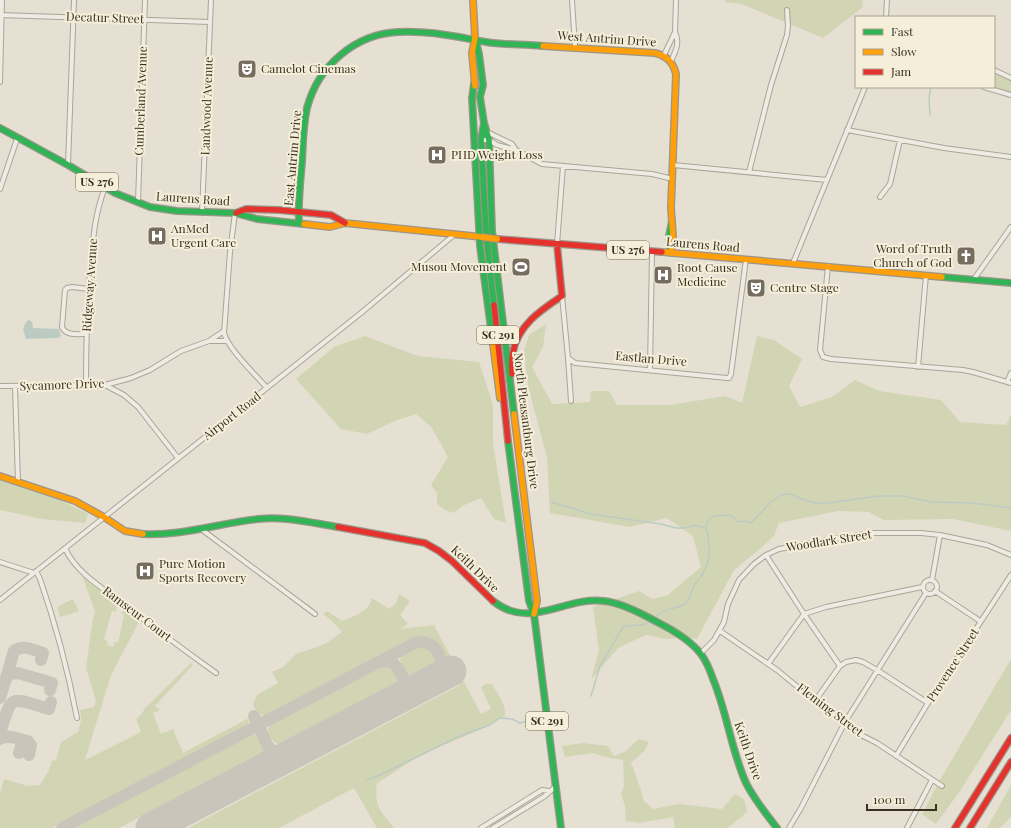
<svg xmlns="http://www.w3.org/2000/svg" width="1011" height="828" font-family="'Playfair Display',serif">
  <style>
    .green { fill: #d2d5b4 }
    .water { fill: #bccbc2 }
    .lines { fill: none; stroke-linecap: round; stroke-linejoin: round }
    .stream { stroke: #bccbc2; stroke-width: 1.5 }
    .taxiway { stroke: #cac5ba; stroke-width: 12 }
    .runway { stroke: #cac5ba; stroke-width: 31 }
    .street-casing { stroke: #aba599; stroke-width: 6 }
    .fast-casing { stroke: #9b958a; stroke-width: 8 }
    .slow-casing { stroke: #9b958a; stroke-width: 8 }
    .jam-casing { stroke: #9b958a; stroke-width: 8 }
    .street { stroke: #eeebe3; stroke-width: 4 }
    .fast { stroke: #30b455; stroke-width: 5.5 }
    .slow { stroke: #ff9f0a; stroke-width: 5.5 }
    .jam { stroke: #e5322d; stroke-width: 5.5 }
    .slow-bridge-casing { stroke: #918b80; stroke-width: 8; stroke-linecap: butt }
    .slow-bridge { stroke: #ff9f0a; stroke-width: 6 }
    .labels { text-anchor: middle; stroke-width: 4; stroke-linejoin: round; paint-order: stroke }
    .shield { fill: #f5efd9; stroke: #736958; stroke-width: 1 }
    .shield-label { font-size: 11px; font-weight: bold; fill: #3b2f21 }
    .street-label { font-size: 12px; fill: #3b2f21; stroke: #f5efd9 }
    .poi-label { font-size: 12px; fill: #3b2f21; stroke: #f5efd9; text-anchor: start }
  </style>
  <rect width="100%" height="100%" fill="#e5e0d1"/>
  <path class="green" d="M726,0H862L863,7L823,38L742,4L725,2Z
    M994,72L1011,79V92L994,87Z
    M546,324L543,347L532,367L552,404L590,402L591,391H609L617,405H670L725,396L742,403L757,336L774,340L802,359L789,386L800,407L832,397L855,380L879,391L941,400L960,422L1006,425L1011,414V531L953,519L884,520L869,512L838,511L779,523L774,536L761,548L734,570L697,639L684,637L667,639L646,635L618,648L591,680L599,650L593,607L639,591L653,599L668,595L701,567L693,536L667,518L630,527L550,513L547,458L528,386L524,351L529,335Z
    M365,336L418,356L479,362L493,405V443L506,523L494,519L481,498L462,506L454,513L445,510L437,504V493L431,485L448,457L432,428L416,414L397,420L367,434L341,429L296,379L334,347Z
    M0,476L29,484L88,514L85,523L42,519L0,510Z
    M81,573L117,604L116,612L112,611L104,639L108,642L107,645L114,647V642L118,643L124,615L121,612L124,611L139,622L111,675L85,760L141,732L136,719L141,715L145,708L191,663L193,665L155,706L160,710L153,713L161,734L173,729L183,753L249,718L248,724L52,828H0V793L4,779L28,786L40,785L48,772L52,761L56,760L61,742L78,732L81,720L80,710L94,707L96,701L86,668L92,624L95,611Z
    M399,594L410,601L400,615L408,624L400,629L434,625L481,714L491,709L481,687L486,684H492C498,695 506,703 505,716C488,727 468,735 449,743C444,745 437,746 432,749C413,758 396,772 377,783C374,807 380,810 394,828H377L354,788L279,828H188L460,685L437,643C431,638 426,637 419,637L268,716C260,716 255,711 253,704L257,695L278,683L272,672L283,667L296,654L325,644L342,632L331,620L323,614L327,611L342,621C354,616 369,612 372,598L389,609L396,603Z
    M73,599L79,611L60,617L57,607Z
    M421,646C430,647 434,653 437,662L408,676L402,667L400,660C404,652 413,649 421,646Z
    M1011,659V710L960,791L936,824L922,814L940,780Z
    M385,665C393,666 397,673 399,681L279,745C268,738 263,731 274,721Z
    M255,734C261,739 263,744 264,752L119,828H72L247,735Z
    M639,739L649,742L645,750L631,763L638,781L644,801L653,809L679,804L722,809L735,794L744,799L747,812L728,828H675L673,817L640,823L626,821L625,806L621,794L624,786L623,760L605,757L594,753L565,757L562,746L583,743L608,746L614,756L626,751Z
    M1011,785V817L1000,828H987Z"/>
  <path class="water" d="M29,320L32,322L33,328L59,329L61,336L58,338L26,339L23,329L26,322Z"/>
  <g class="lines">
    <path class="stream" d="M930,115L929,97L931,87
      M551,502L591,514L661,524L676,528H685L694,525L706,528C708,513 718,516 731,515L738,522L744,521L751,523L771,502L781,495L791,494L802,499L816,503H828L878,496H903L932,502L973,503L1011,508
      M657,616C666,607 675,610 685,604C690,600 690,594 693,588C695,583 700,578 703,573C712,558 710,544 706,528
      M591,696L600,666L623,627C630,624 638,627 648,623
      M367,780L378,776L462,735L490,725L499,718L512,719L520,723L537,718"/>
    <path class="taxiway" d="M378,662L386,661L393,663C404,674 410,688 396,700
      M5,680L10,674L18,673L52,683L50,690
      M0,698L14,651C23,644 34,650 43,653L41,660
      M254,716L271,753L270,762L263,769
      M0,734C12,693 9,697 49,709L51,702
      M0,739C8,734 19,739 28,741L31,745L29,755
      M269,747C275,755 281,758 290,755
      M19,753L22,743L19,739
      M62,828L415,643C436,636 450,666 435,679"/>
    <path class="runway" d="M151,828L451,671"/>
    <g class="street-casing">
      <path id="street" d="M572,0L575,47
        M0,15L210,22
        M886,17L887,0
        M664,55L675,32L676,0
        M671,61C676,51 680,42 675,32
        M994,70L1011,78
        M0,82L2,0
        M984,87L1011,95
        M847,130L944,148L1011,157
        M487,132L512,144L516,150
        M481,140H489L497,145L516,150L542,164L652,174L673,179
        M68,165L74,0
        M673,165L827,180
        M749,172L771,85L787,35L788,26L787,10
        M0,189L17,139
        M880,197L890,184L900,140
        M138,202L145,0
        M202,212L211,0
        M235,213L230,252L224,333C228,349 255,374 267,388
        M557,244L563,166
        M793,263L865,87
        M828,266L820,350L823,357L831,359L963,370L973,372L1011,383
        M974,279L1011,227
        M562,296L568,358L575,363L727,378H729L731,374L746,259
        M86,334C77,334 66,336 62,327L65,290L67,288L72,287L89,289
        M210,341H227
        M568,358L571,401
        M918,367L926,275
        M650,370L652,252
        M1007,382L1011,373
        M86,385C86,347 87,309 90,271C93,240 94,217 105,187
        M105,385L124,395L138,407L178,458
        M0,386L105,385L131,378L150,370L181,351L209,341L224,331
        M15,386L18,482
        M201,529L315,614
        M65,548C75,572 103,588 122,603C153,627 184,650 216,673
        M766,555L804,614L840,666
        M0,562L34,573L361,313L455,234
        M36,571L40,579C56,625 68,671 77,718
        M923 587a7 7 0 1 1 14 0a7 7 0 1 1-14 0Z
        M932,580L940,535
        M935,591L980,621
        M0,600L34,573
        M720,631L777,670L816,702L863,736L877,743L942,786
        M701,653L714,640L724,622L728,604L739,580L754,564L766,555L779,549L828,540L872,533H921L940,535L987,545L1011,555
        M768,664L804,614L826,607L922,587
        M815,701L840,666L846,662L856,660L863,662L877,670L928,703
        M896,756L928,703L1011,575
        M481,828L542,790L549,791
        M493,828L545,796L556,786
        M789,828L801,808L845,722L926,593
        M907,828L932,780"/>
    </g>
    <g class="fast-casing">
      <path id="fast" d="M475,38L479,54L483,85L480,97L484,123L489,140L492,231L514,414
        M474,84L472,98L480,246L493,344
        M484,123L481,140L486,232L494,305
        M0,128L68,165L115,193L150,207L177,211L235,213L257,219L304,224
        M299,223C298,203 300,183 302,162C303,144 303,126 307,108C318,66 355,34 398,32C428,30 457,37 486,42C504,45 524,44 543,46
        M671,252L669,236L672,221
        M942,277L1011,283
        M508,441L529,601L534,614L561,828
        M143,534C182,536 220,523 258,519C285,516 312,523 338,527
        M493,601C531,631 564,596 604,601C622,603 641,613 657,622C673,630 690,640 701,654C706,661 710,670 713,679C727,712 731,750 746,783C754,799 766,814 777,828"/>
    </g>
    <g class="slow-casing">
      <path id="slow" d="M473,0L475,38L472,53L475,86
        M543,46L655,53C667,56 673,62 676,74L671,208L673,236L671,253
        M304,224L330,227L345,223L482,237
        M662,252L942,277
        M493,344L500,398
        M514,414L537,601L534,614
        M0,476L75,501L104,517L125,531L143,534"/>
    </g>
    <g class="jam-casing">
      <path id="jam" d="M236,213L246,209L279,210L331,215L345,223
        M497,239L662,252
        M494,305L508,441
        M512,374C512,367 511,359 513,352C518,325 541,310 562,296L557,244
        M338,527L425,543L439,551L452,561L493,601
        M955,828L1011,738
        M970,828L1011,762"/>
    </g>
    <use href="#street" class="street"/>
    <use href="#fast" class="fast"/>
    <use href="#slow" class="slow"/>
    <use href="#jam" class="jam"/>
    <g class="slow-bridge-casing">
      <path id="slow-bridge" d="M482,237L497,239"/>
    </g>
    <use href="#slow-bridge" class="slow-bridge"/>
  </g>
  <defs>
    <g id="theatre-square" transform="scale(1)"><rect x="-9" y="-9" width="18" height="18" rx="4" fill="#766d5f" stroke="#f5efd9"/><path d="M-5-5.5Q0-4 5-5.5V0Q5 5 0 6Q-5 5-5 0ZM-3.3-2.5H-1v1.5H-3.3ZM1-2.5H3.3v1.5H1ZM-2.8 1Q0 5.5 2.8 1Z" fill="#fff"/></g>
    <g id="hospital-square" transform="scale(1)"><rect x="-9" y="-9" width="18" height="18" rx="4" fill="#766d5f" stroke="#f5efd9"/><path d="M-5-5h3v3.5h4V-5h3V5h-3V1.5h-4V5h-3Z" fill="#fff"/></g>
    <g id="church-square" transform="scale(1)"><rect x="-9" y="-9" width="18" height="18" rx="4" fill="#766d5f" stroke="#f5efd9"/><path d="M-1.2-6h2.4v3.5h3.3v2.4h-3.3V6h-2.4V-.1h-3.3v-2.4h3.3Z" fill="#fff"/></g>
    <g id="stadium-square" transform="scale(1)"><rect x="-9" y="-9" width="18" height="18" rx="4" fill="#766d5f" stroke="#f5efd9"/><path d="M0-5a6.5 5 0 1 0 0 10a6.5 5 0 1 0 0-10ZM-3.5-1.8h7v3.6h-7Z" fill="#fff"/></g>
  </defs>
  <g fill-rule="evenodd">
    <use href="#theatre-square" x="247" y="69"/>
    <use href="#hospital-square" x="437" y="155"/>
    <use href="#hospital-square" x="157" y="236"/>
    <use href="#church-square" x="966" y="256"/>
    <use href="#stadium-square" x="521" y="267"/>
    <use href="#hospital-square" x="663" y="275"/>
    <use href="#theatre-square" x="756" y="288"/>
    <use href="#hospital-square" x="145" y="571"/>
  </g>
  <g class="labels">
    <g class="shield">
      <rect x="76" y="173" width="42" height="18" rx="3"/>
      <rect x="607" y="241" width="42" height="18" rx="3"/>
      <rect x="477" y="326" width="42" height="18" rx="3"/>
      <rect x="526" y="712" width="42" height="18" rx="3"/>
    </g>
    <g class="shield-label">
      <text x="97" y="186">US 276</text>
      <text x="628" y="254">US 276</text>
      <text x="498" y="339">SC 291</text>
      <text x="547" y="725">SC 291</text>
    </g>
    <g class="street-label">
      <text transform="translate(105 18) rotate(2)" y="4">Decatur Street</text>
      <text transform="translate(607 39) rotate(4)" y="4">West Antrim Drive</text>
      <text transform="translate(141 101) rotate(-88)" y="4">Cumberland Avenue</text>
      <text transform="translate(207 106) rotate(-88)" y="4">Landwood Avenue</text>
      <text transform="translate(293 158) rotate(-85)" y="4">East Antrim Drive</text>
      <text transform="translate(193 199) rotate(4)" y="4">Laurens Road</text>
      <text transform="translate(703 245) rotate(5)" y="4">Laurens Road</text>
      <text transform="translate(90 285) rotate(-86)" y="4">Ridgeway Avenue</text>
      <text transform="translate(651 359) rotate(5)" y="4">Eastlan Drive</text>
      <text transform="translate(62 385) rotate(-2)" y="4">Sycamore Drive</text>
      <text transform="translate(232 416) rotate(-38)" y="4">Airport Road</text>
      <text transform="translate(526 421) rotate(83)" y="4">North Pleasantburg Drive</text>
      <text transform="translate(829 541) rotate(-9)" y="4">Woodlark Street</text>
      <text transform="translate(475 569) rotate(44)" y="4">Keith Drive</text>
      <text transform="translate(137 614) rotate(37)" y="4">Ramseur Court</text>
      <text transform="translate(953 665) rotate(-57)" y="4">Provence Street</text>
      <text transform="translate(830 710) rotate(37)" y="4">Fleming Street</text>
      <text transform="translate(748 751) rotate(71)" y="4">Keith Drive</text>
    </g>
    <g class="poi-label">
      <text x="261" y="73">Camelot Cinemas</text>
      <text x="451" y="159">PHD Weight Loss</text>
      <text x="171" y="233">AnMed<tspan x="171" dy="14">Urgent Care</tspan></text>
      <text x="952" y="253" text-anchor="end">Word of Truth<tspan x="952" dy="14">Church of God</tspan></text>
      <text x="507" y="271" text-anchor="end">Musou Movement</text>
      <text x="677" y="272">Root Cause<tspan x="677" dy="14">Medicine</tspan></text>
      <text x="770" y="292">Centre Stage</text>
      <text x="159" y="568">Pure Motion<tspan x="159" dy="14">Sports Recovery</tspan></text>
    </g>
  </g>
  <rect x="855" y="16" width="140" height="72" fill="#f5efd9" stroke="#aba28f"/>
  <rect x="863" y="29" width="20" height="6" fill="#30b455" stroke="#aba28f"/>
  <text x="891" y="36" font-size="12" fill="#3b2f21">Fast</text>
  <rect x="863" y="49" width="20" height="6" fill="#ff9f0a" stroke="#aba28f"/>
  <text x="891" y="56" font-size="12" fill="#3b2f21">Slow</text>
  <rect x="863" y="69" width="20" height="6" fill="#e5322d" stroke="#aba28f"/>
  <text x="891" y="76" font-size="12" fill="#3b2f21">Jam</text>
  <path d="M867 804v6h69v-6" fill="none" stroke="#3b2f21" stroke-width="2"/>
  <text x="873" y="804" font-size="12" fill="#3b2f21" stroke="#f5efd9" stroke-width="3" paint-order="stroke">100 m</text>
</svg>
